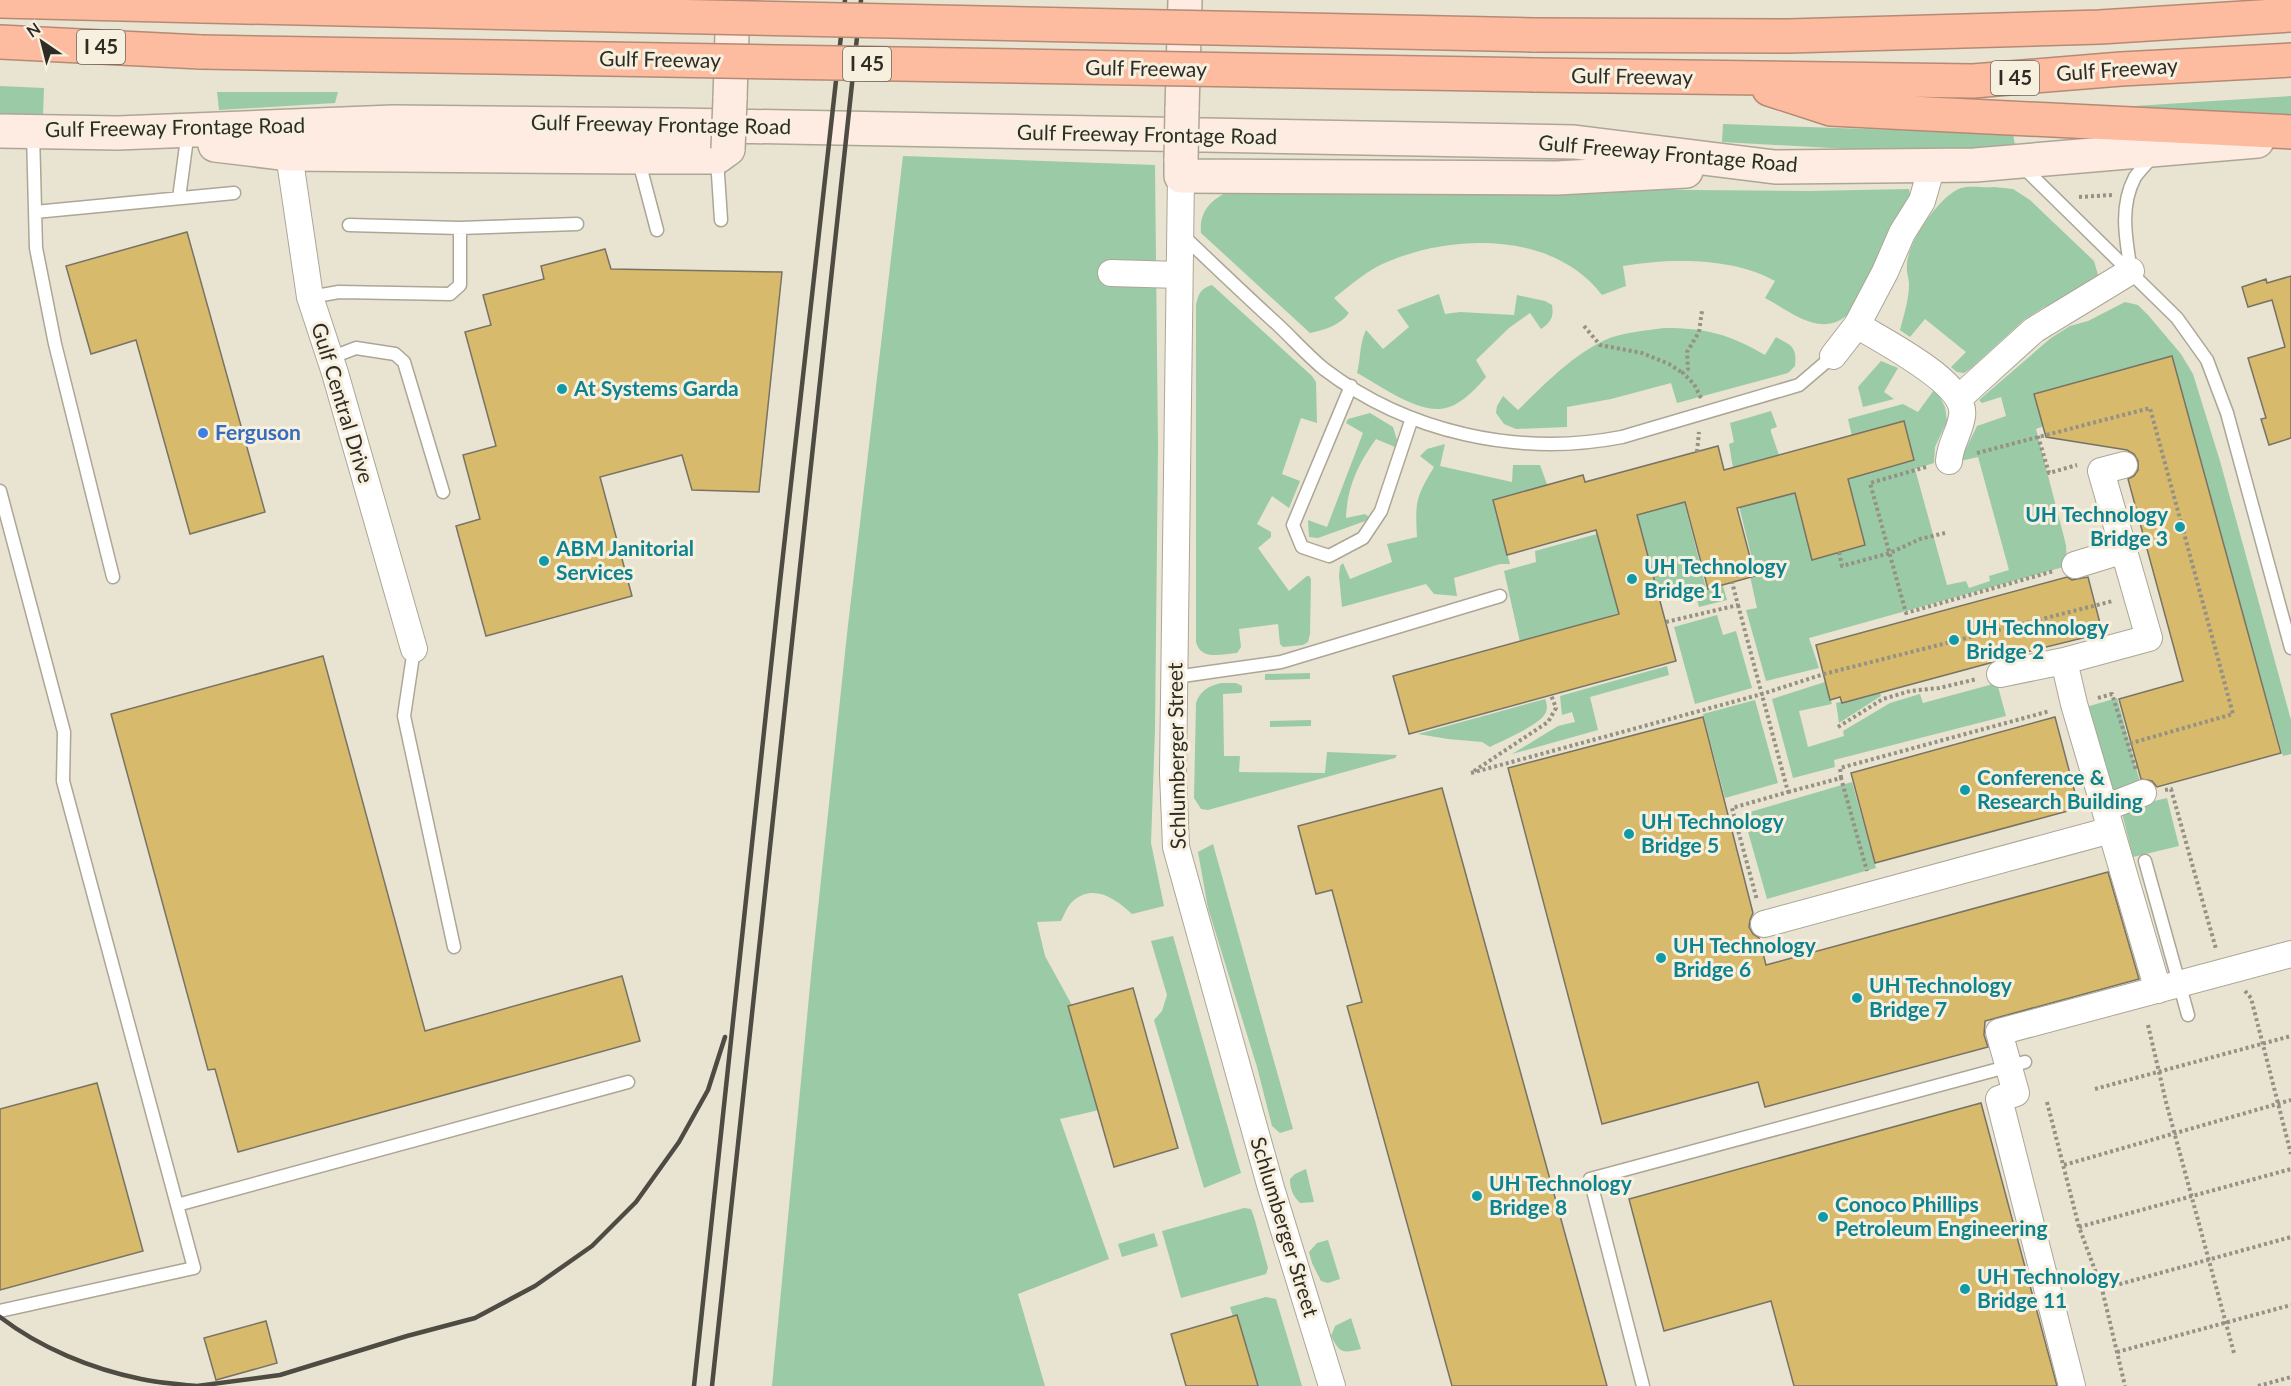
<svg xmlns="http://www.w3.org/2000/svg" width="2291" height="1386" font-family="Lato,sans-serif">
  <style>
    .green { fill: #9bcaa7 }
    .building { fill: #d7ba6c; stroke: #797364; stroke-width: 1.5 }
    .lines { fill: none; stroke-linecap: round; stroke-linejoin: round }
    .lane-casing { stroke: #aca696; stroke-width: 15 }
    .street-casing { stroke: #aca696; stroke-width: 28 }
    .secondary-casing { stroke: #aca696; stroke-width: 36 }
    .highway-casing { stroke: #b58a75; stroke-width: 36 }
    .path { stroke: #959185; stroke-width: 4; stroke-dasharray: 3 3; stroke-linecap: butt }
    .lane { stroke: #fff; stroke-width: 12 }
    .street { stroke: #fff; stroke-width: 26 }
    .secondary { stroke: #feebe2; stroke-width: 33 }
    .highway { stroke: #fdbc9f; stroke-width: 33 }
    .rail { stroke: #4e4b43; stroke-width: 4.5 }
    .secondary-bridge-casing { stroke: #aca696; stroke-width: 36; stroke-linecap: butt }
    .highway-bridge-casing { stroke: #b58a75; stroke-width: 36; stroke-linecap: butt }
    .secondary-bridge { stroke: #feebe2; stroke-width: 33 }
    .highway-bridge { stroke: #fdbc9f; stroke-width: 33 }
    .culture-dot { fill: #0f9aa8; stroke: #f7f0df; stroke-width: 2 }
    .shop-dot { fill: #3f7fe0; stroke: #f7f0df; stroke-width: 2 }
    .labels { text-anchor: middle; stroke-width: 6; stroke-linejoin: round; paint-order: stroke }
    .shield { fill: #f7f0df; stroke: #6b675e; stroke-width: 1.5 }
    .shield-label { font-size: 20px; font-weight: bold; fill: #2f2c26 }
    .street-label { font-size: 21px; fill: #2f2c26; stroke: #f7f0df }
    .culture-label { font-size: 21px; font-weight: bold; fill: #0d838f; stroke: #f7f0df; text-anchor: start }
    .shop-label { font-size: 21px; font-weight: bold; fill: #366cbe; stroke: #f7f0df; text-anchor: start }
  </style>
  <rect width="100%" height="100%" fill="#e9e3d2"/>
  <path class="green" d="M0,86L44,88L43,116L0,114Z
    M217,92H338L335,103L219,110Z
    M2291,96V116H2120L2119,107Z
    M1723,124L2013,134L2016,150L1849,149L1722,142Z
    M903,156L1155,165L1158,447L1155,730L1151,843L1164,906L1132,914C1116,899 1094,883 1073,901C1068,905 1064,915 1061,921L1037,922L1045,956L1073,1007L1099,1110L1060,1119L1109,1259L1018,1294L1045,1386H772L812,965L847,634Z
    M1994,187L2013,189L2030,200L2094,261L2098,275L2088,290L2044,307L2025,319L1970,369L1964,373L1957,372L1951,367L1966,352L1925,319L1910,337L1900,330C1904,315 1909,299 1909,284C1909,278 1906,272 1907,265C1907,243 1940,195 1961,188C1971,185 1984,188 1994,187Z
    M1580,189L1809,191L1909,189L1910,195L1850,312C1823,341 1790,311 1765,298L1775,281C1734,257 1668,258 1623,266L1626,286L1602,295C1554,232 1454,233 1387,262C1367,270 1351,285 1334,298L1349,313C1340,325 1325,330 1310,333L1201,233C1199,211 1211,200 1229,191L1378,195Z
    M1212,285L1312,376L1316,382L1317,423L1301,418L1282,474L1300,481L1289,508L1272,496L1257,524L1271,532V537L1258,548L1289,591L1307,576H1309L1311,579L1310,634L1308,642L1303,645L1283,647L1280,644L1278,624L1239,629L1241,647L1237,653C1221,654 1201,661 1196,642V305C1199,293 1200,289 1212,285Z
    M1439,294L1445,314L1460,312L1514,315L1517,295L1545,301L1552,305C1554,317 1551,322 1541,329L1530,313L1509,328L1476,360L1486,377C1475,390 1458,408 1440,409C1415,411 1379,385 1357,373C1361,358 1359,345 1366,330L1383,349L1409,327L1397,310Z
    M2125,302L2138,305L2148,315L2181,354L2193,374L2220,461L2291,720V754L2283,756L2170,359L2044,426L2036,429L2066,545L2067,566L1809,638L1819,668L1766,681L1746,610L1757,608L1750,576L1756,575L1739,506L1845,476L1852,436L1848,419L1903,404L1918,412L1934,390L1939,395L1945,407L1947,421L1935,447L1934,463L1915,469L1947,585L1966,581L1969,588L1990,581L1989,576L2009,570L1978,457L1960,461L1977,426L2006,416L2001,397L1982,403L1979,400L2051,338L2070,326L2088,321Z
    M1664,328C1706,328 1729,334 1765,355L1776,337C1792,346 1797,347 1795,366L1788,373L1677,403L1671,383L1611,399L1567,407V427L1516,429L1504,424L1496,413L1497,406L1503,396L1518,410C1544,385 1571,356 1605,340C1623,332 1644,331 1664,328Z
    M1881,361L1898,368L1884,392L1894,399L1863,407L1858,387Z
    M1771,411L1777,427L1771,429V432L1779,455L1733,468L1729,444L1734,442L1730,423Z
    M1370,413L1393,427L1397,440L1395,447L1376,439C1358,464 1347,487 1346,518L1365,514L1369,517L1368,520L1318,538L1309,537L1308,520L1327,527L1363,433L1346,423L1348,419Z
    M1445,444L1440,466L1512,482L1513,465H1540L1548,487L1494,502L1510,564H1500L1454,578L1457,596L1434,594L1426,584L1342,607L1339,576L1340,566L1343,563L1350,579L1392,562L1387,544L1417,537C1415,501 1416,497 1434,467L1420,456L1427,449Z
    M1684,501L1706,588L1723,586L1727,600L1699,607L1695,592L1659,601L1632,514Z
    M1597,534L1619,613L1520,642L1504,571L1536,562L1535,551Z
    M1717,615L1723,635L1736,631L1752,688L1695,704L1674,627Z
    M1667,666L1669,675L1590,697L1598,730L1512,754L1558,726L1575,722L1572,712L1562,715L1560,696Z
    M1310,673V679L1265,680V674Z
    M1825,682L1832,704L1799,711L1808,747L1844,736L1843,731L1890,703L1920,694L1923,703L1997,683L2006,716L1834,760L1835,767L1793,778L1772,699Z
    M1221,683H1236L1242,686V692L1240,693L1223,694L1224,756H1240L1239,772L1325,773L1327,752L1397,755L1395,758L1208,810L1201,809L1194,798L1196,703C1200,691 1208,686 1221,683Z
    M1880,693L1881,696L1839,723L1836,703Z
    M2117,698L2143,793L2112,801L2086,707Z
    M1545,699C1547,703 1548,709 1545,714C1538,726 1503,740 1490,747L1482,742L1448,739L1418,734Z
    M1755,700L1778,783L1725,798L1703,714Z
    M1311,720V726L1270,727V721Z
    M1852,782L1876,868L1767,899L1743,814Z
    M2167,798L2179,846L2133,857L2121,809Z
    M1213,844L1293,1129L1280,1133L1272,1126L1257,1067L1208,908L1198,852Z
    M1173,936L1241,1173L1204,1188L1154,1020L1162,1011L1167,995L1151,941Z
    M1306,1169L1314,1202L1300,1203C1293,1196 1290,1189 1290,1179L1295,1174Z
    M1244,1208L1251,1209L1254,1217L1268,1268L1266,1274L1181,1298L1162,1231Z
    M1154,1233L1158,1246L1122,1257L1118,1244Z
    M1328,1240L1340,1279L1328,1283L1321,1281L1312,1263L1309,1252L1317,1243Z
    M1266,1297L1276,1299L1302,1386H1255L1230,1307Z
    M1351,1318L1361,1349C1343,1353 1340,1354 1331,1336L1335,1326Z"/>
  <path class="building" d="M187,232L265,512L190,534L136,340L91,354L66,266Z
    M605,249L611,269L782,272L759,492L692,490L682,455L600,477L632,596L486,636L456,526L480,519L463,455L496,446L465,332L491,325L483,295L544,279L541,266Z
    M2291,276V438L2269,445L2261,419L2266,418L2248,358L2285,347L2272,300L2248,307L2242,287L2266,279L2267,283Z
    M2172,356L2281,753L2157,787L2152,781L2141,779L2119,699L2183,681L2128,479L2134,476L2138,470V461L2134,454L2127,450L2046,437L2034,394Z
    M1904,421L1914,460L1848,479L1865,545L1812,560L1795,493L1737,508L1755,576L1708,589L1685,502L1637,515L1676,661L1409,734L1393,676L1619,614L1596,530L1507,555L1493,500L1583,475L1585,482L1718,446L1724,470Z
    M2067,577L2072,580L2088,577L2101,627L2090,630L2091,636L1997,659L1990,663L1842,703L1840,697L1830,700L1816,645Z
    M323,656L425,1031L622,976L640,1041L238,1152L215,1069L208,1070L111,714Z
    M1703,717L1753,913L1750,920L1749,927L1753,934L1759,938L1766,965L2108,872L2139,979L1985,1021L1984,1035L1988,1047L1765,1107L1758,1082L1602,1124L1508,768Z
    M2055,717L2079,808L1875,863L1851,773Z
    M1442,788L1607,1386H1452L1347,1006L1362,1002L1332,890L1316,894L1298,826Z
    M1133,988L1178,1148L1114,1167L1068,1006Z
    M97,1083L143,1251L0,1290V1109Z
    M1981,1103L2057,1386H1794L1771,1301L1664,1331L1629,1199Z
    M1237,1315L1258,1386H1186L1171,1334Z
    M266,1321L277,1363L216,1380L204,1338Z"/>
  <g class="lines">
    <g class="lane-casing">
      <path id="lane" d="M33,133L36,248L55,344L113,577
        M638,158L657,230
        M717,159L721,220
        M2022,166L2177,318L2207,360L2227,413L2291,648
        M179,198L188,131
        M35,212L234,193
        M460,228L577,224
        M1181,234C1213,264 1245,295 1278,325C1293,339 1308,356 1324,369C1408,433 1519,457 1622,437L1799,385L1833,356
        M2131,271C2126,240 2119,207 2135,177C2140,170 2148,162 2154,155
        M310,297L339,292L450,294L460,285V228L349,225
        M330,358L356,348L395,354L404,362L443,492
        M1351,386L1293,525L1302,547L1329,556L1363,538L1381,511L1412,418
        M0,491L64,732L63,781L194,1268L0,1311
        M414,649L404,716L454,947
        M1175,677L1281,662L1500,596
        M2145,861L2188,1015
        M177,1205L628,1082
        M1643,1386L1590,1179L2025,1062"/>
    </g>
    <g class="street-casing">
      <path id="street" d="M289,154L310,297L335,373L414,649
        M1181,176L1173,773L1176,847L1271,1188L1332,1386
        M1111,273L1179,275
        M1857,325C1882,341 1968,383 1962,416C1960,432 1950,444 1949,461
        M1833,356L1857,325L1885,272L1902,233L1922,201L1932,166
        M1959,398L2034,330L2131,271
        M2075,565L2124,550
        M2064,661L2149,638L2101,471L2124,465
        M2000,674L2064,661L2074,704L2158,990
        M2105,808L2143,793
        M1764,924L2111,830
        M2072,1386L1999,1099L2016,1093L1999,1032L2291,954"/>
    </g>
    <g class="secondary-casing">
      <path id="secondary" d="M730,99L733,0
        M1182,110L1185,0
        M0,131L118,133L393,122L677,125L1574,142L1775,167L1975,165L2257,141
        M215,145L289,154L637,157H717L728,149
        M1181,159V176L1557,178L1686,171"/>
    </g>
    <g class="highway-casing">
      <path id="highway" d="M0,1L203,6
        M1533,35L1789,36L2100,27L2291,15
        M0,42L201,52
        M1534,75L1973,81L2121,69L2291,60
        M1769,89L1831,109L2291,132"/>
    </g>
    <path class="path" d="M2079,197L2112,195
      M1584,326L1600,345L1642,353L1669,364L1683,373
      M1701,398L1694,384L1683,373L1688,369L1687,352L1699,332L1702,311
      M2038,436L2049,473L2077,465
      M1697,452L1699,432
      M1977,453L2150,408L2233,714L2128,744
      M1926,467L1870,483L1906,613L2054,571
      M1839,552L1842,566L1890,553L1920,539L1945,533
      M1738,605L1788,792L1732,808L1757,900
      M1666,622L1738,605L1732,582
      M2098,698L2112,694L2136,770
      M1838,727L1883,699L1910,691L1939,688L1977,679
      M1474,771L1548,722L1556,708L1551,695
      M1471,773L1762,694L1824,674L2113,601
      M1841,778L1840,768L2050,711
      M2165,790L2171,789L2216,949
      M1788,792L1841,778L1867,871
      M2245,991L2251,998L2291,1154
      M2148,1025L2166,1102L2234,1353
      M2095,1089L2291,1036
      M2047,1102L2079,1227L2102,1289L2125,1386
      M2064,1165L2291,1100
      M2079,1227L2291,1169
      M2102,1289L2291,1237
      M2117,1352L2291,1305
      M2258,1386L2291,1377"/>
    <use href="#lane" class="lane"/>
    <use href="#street" class="street"/>
    <use href="#secondary" class="secondary"/>
    <use href="#highway" class="highway"/>
    <path class="rail" d="M0,1317C40,1348 92,1369 141,1379C159,1383 178,1384 197,1386
      M197,1386L280,1375L407,1336L475,1318L535,1286L592,1246L636,1202L679,1142L708,1090L725,1037
      M694,1386L780,582L845,0
      M712,1386L861,0"/>
    <g class="secondary-bridge-casing">
      <path id="secondary-bridge" d="M728,149L730,99
        M1181,159L1182,110"/>
    </g>
    <g class="highway-bridge-casing">
      <path id="highway-bridge" d="M203,6L1533,35
        M201,52L1534,75"/>
    </g>
    <use href="#secondary-bridge" class="secondary-bridge"/>
    <use href="#highway-bridge" class="highway-bridge"/>
  </g>
  <g class="culture-dot">
    <circle cx="562" cy="389" r="6"/>
    <circle cx="2180" cy="527" r="6"/>
    <circle cx="544" cy="561" r="6"/>
    <circle cx="1632" cy="579" r="6"/>
    <circle cx="1954" cy="640" r="6"/>
    <circle cx="1965" cy="790" r="6"/>
    <circle cx="1629" cy="834" r="6"/>
    <circle cx="1661" cy="958" r="6"/>
    <circle cx="1857" cy="998" r="6"/>
    <circle cx="1477" cy="1196" r="6"/>
    <circle cx="1823" cy="1217" r="6"/>
    <circle cx="1965" cy="1289" r="6"/>
  </g>
  <circle class="shop-dot" cx="203" cy="433" r="6"/>
  <g class="labels">
    <g class="shield">
      <rect x="77" y="30" width="48" height="34" rx="4.5"/>
      <rect x="843" y="47" width="48" height="34" rx="4.5"/>
      <rect x="1991" y="61" width="48" height="34" rx="4.5"/>
    </g>
    <g class="shield-label">
      <text x="101" y="54">I 45</text>
      <text x="867" y="71">I 45</text>
      <text x="2015" y="85">I 45</text>
    </g>
    <g class="street-label">
      <text transform="translate(660 60) rotate(1)" y="7">Gulf Freeway</text>
      <text transform="translate(1146 69) rotate(1)" y="7">Gulf Freeway</text>
      <text transform="translate(2117 70) rotate(-4)" y="7">Gulf Freeway</text>
      <text transform="translate(1632 77) rotate(1)" y="7">Gulf Freeway</text>
      <text transform="translate(661 125) rotate(1)" y="7">Gulf Freeway Frontage Road</text>
      <text transform="translate(175 128) rotate(-1)" y="7">Gulf Freeway Frontage Road</text>
      <text transform="translate(1147 135) rotate(1)" y="7">Gulf Freeway Frontage Road</text>
      <text transform="translate(1668 154) rotate(5)" y="7">Gulf Freeway Frontage Road</text>
      <text transform="translate(342 403) rotate(73)" y="7">Gulf Central Drive</text>
      <text transform="translate(1177 756) rotate(-91)" y="7">Schlumberger Street</text>
      <text transform="translate(1284 1227) rotate(73)" y="7">Schlumberger Street</text>
    </g>
    <g class="culture-label">
      <text x="574" y="396">At Systems Garda</text>
      <text x="2168" y="522" text-anchor="end">UH Technology<tspan x="2168" dy="24">Bridge 3</tspan></text>
      <text x="556" y="556">ABM Janitorial<tspan x="556" dy="24">Services</tspan></text>
      <text x="1644" y="574">UH Technology<tspan x="1644" dy="24">Bridge 1</tspan></text>
      <text x="1966" y="635">UH Technology<tspan x="1966" dy="24">Bridge 2</tspan></text>
      <text x="1977" y="785">Conference &amp;<tspan x="1977" dy="24">Research Building</tspan></text>
      <text x="1641" y="829">UH Technology<tspan x="1641" dy="24">Bridge 5</tspan></text>
      <text x="1673" y="953">UH Technology<tspan x="1673" dy="24">Bridge 6</tspan></text>
      <text x="1869" y="993">UH Technology<tspan x="1869" dy="24">Bridge 7</tspan></text>
      <text x="1489" y="1191">UH Technology<tspan x="1489" dy="24">Bridge 8</tspan></text>
      <text x="1835" y="1212">Conoco Phillips<tspan x="1835" dy="24">Petroleum Engineering</tspan></text>
      <text x="1977" y="1284">UH Technology<tspan x="1977" dy="24">Bridge 11</tspan></text>
    </g>
    <g class="shop-label">
      <text x="215" y="440">Ferguson</text>
    </g>
  </g>
  <g transform="translate(42 42) rotate(325)" stroke="#f7f0df" stroke-width="4.5" paint-order="stroke">
  <path d="M0-4.5L10 22L0 15L-10 22Z" fill="#2f2c26"/>
  <text y="-9" font-size="16" font-weight="bold" text-anchor="middle" fill="#2f2c26">N</text>
  </g>
</svg>
